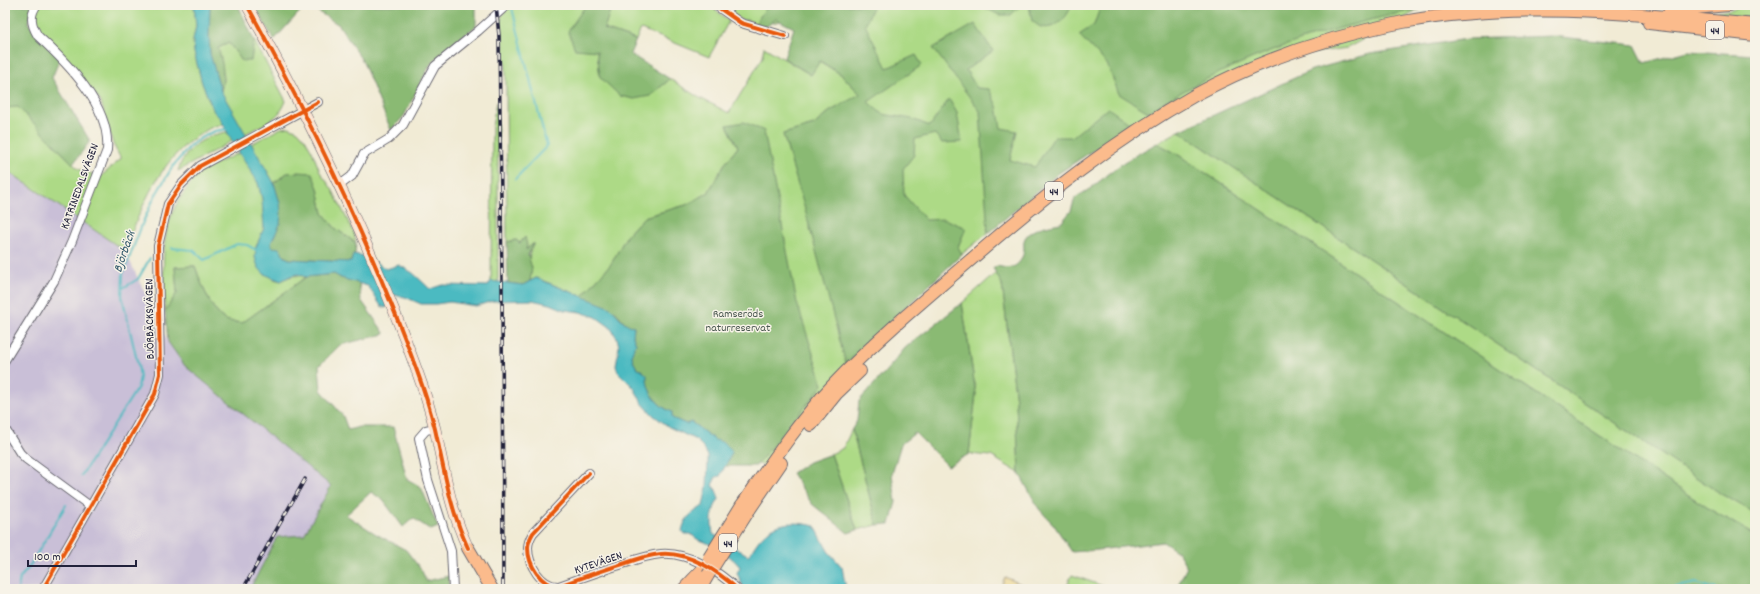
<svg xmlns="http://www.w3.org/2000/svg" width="1760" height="594" font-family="Dekko,sans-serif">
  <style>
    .industrial { fill: #c9bfd7 }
    .green { fill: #adda86; stroke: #687e60 }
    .forest { fill: #8aba73; stroke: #566e57 }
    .sand { fill: #eeda9e; stroke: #887e6c }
    .water { fill: #4bbac1; stroke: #366e7e }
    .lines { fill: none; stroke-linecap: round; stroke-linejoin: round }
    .stream { stroke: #4bbac1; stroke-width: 2 }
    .street-casing { stroke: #6a6871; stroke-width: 10 }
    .secondary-casing { stroke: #6a6871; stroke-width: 12 }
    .primary-casing { stroke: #6a6871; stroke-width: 14 }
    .street { stroke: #fff; stroke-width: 8 }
    .secondary { stroke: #fde4d1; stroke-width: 11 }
    .primary { stroke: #fbbb8c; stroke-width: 12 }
    .rail-casing { stroke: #22223b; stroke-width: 3.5 }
    .rail { stroke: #f7f3e8; stroke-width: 2; stroke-dasharray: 6; stroke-linecap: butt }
    .primary-bridge-casing { stroke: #6a6871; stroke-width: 14; stroke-linecap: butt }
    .primary-bridge { stroke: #fbbb8c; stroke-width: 12 }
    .cycleway-casing { stroke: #f7f3e8; stroke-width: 6 }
    .cycleway { stroke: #e8590c; stroke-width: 4 }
    .labels { text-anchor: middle; stroke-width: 3; stroke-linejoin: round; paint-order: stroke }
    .shield { fill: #f7f3e8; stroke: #62616f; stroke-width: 1 }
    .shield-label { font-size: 11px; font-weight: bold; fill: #22223b }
    .street-label { font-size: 12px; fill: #22223b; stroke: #f7f3e8 }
    .park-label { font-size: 12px; fill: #4c5952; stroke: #f7f3e8 }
    .water-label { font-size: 13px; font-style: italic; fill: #30576a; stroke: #f7f3e8 }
  </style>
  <rect width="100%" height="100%" fill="#f7f3e8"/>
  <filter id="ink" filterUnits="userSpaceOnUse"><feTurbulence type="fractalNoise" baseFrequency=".025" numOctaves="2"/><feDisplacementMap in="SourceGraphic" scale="8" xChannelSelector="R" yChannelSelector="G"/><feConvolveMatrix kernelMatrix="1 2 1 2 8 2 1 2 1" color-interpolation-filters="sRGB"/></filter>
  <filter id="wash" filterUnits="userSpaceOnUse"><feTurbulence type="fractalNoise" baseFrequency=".012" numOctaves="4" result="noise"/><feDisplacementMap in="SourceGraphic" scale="16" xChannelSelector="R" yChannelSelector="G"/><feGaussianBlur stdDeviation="0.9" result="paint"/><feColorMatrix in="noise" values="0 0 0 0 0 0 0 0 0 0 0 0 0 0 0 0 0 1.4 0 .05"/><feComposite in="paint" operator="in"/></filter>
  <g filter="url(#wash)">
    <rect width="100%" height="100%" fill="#f1ebd5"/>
    <path class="industrial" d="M5,169L125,251L168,342L185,366L331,486L304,535L277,537L250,589H5Z"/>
    <path class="green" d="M34,5H194L196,26L193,40L194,52L202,83L210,103L224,125C214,125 210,128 202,133C160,158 141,207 125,251L5,169V108L18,106L73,164L79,169L100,177L121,159L113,144L101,102L73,68L37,40Z
      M511,5H586L597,51L600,77L650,96L670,79L698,97L729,113L763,57L764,47L811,75L819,61L842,75L861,95L829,112L814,125L783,134L789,154L867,100L791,18L772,23H759L773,5H1426L1419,10L1347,48L1291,56L1172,104L1084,156L1030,193L987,228L988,233L962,254L960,251L912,296L765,466L728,454L713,440L666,410L639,380L631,367L627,337L587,302L691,216L748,160L727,125L738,147L724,165L708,193L686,205L644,217L627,235L611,264L582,296L536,278L530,281C532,265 526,259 533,244L525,250V237L520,243L516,240L507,242L506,72L501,16Z
      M612,5H710L729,21L709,57L641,29L636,40L604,29Z
      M720,5H768L755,24L748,20H741Z
      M1750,5H1755V19L1710,14Z
      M254,40L286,101C279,120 262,125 245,134L221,91L224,77L218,48L229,43L242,61L252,47Z
      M496,102L498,134V282L491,281L492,128Z
      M289,127L298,131L305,139L312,151L320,172L332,189L354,233L356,243L335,228L323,213L318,188L287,173L274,183L251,144L281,128Z
      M1179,131L1721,494L1755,513V535L1711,510L1177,154L1157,143Z
      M227,132L232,141L178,171C184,149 205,135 227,132Z
      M239,153L258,183L262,199L264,228L256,247L255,257L273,279L281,281C290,276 296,274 306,277L242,323C237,322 231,322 226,320C212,314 200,280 195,266L175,267L177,293L165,311C164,267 157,229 185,191C189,185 195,177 201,172C212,164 227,159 239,153Z
      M997,272L1002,284L1016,401L1019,473L991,456L969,454L976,394L962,303Z
      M852,429L877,525L857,530L831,454L843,448Z
      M1072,575L1111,589H1065Z"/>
    <path class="forest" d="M5,5H34L28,23L60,58L52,78L90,141L73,164L18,107L5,108Z
      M210,5H238L254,40L251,61H242L229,43L218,48C223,64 225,75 221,91L210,54L209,36Z
      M254,5H306L274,40Z
      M308,5H476V26L441,54L430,65L404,116L391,130L363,62L339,25Z
      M586,5H612L604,29L636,40L630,54L670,79L650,96L634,99L620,96L600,77L597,51L575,49L568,31Z
      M768,5H874L865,25L887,68L916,55L922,65L868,102L882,114L912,119L930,126L949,99L957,113L962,142L942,143L935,134L915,139L914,155L903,169L904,195L926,220L944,219L966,228L958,247L962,254L846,364L804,206L783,134L814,125L829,112L860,94L842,75L820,61L811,75L784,58L794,28L776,19L766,27L755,24Z
      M980,5H1021L1011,15H999Z
      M1029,5H1071C1069,17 1054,31 1041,27C1038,26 1035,23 1032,21Z
      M1101,5H1440C1337,24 1238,55 1148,112L1119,94L1107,64L1079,35L1094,25Z
      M975,24L993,51L966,70L977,88L989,89L997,106L1001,128L1017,131L1010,160L1035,167L1054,137H1072L1108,108L1132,125L1060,172L988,233L980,111L933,48Z
      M1552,36L1635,45L1644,63L1688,51L1755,55V513L1721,494L1179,131L1312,70L1370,54L1467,39Z
      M744,122L764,131L797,303L823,385L756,466H725L732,453L691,422L686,424L672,418V412C660,407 652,398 648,386C647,383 647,377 645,374C643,371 641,370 638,369C631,360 630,354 636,344L633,337L634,326L627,325L615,311L582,296L611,264L627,235L644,217L686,205L708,193L724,165L738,147L727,125Z
      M1157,143L1177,154L1711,510L1755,535V589H1176L1187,567L1178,552L1163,542L1098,550L1072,552L1054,525L1039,509L1019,473L1016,401L1002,284L993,268L998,266C1012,271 1022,265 1024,250C1024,246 1023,242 1025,238C1032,227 1050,225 1061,223L1071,211L1075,198L1091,188L1124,162Z
      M298,172L312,173L318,188L323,213L335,228L356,243L355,254H353L351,262L289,259L272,247L271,243C282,217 282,211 274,183L287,173Z
      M525,237L527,245L526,250L534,243L528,255L532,268L530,281L523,285L508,283L507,242L516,240L520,243Z
      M195,266C200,280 212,314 226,320C231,322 237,322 242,323L306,277L334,274L341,278L359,283L361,300L385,334L340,345L319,366L321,390L343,416L348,430L359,427H393L407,479L421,487L438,527L431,530L413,518L403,527L383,500L371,492L346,515L376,534L406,550L422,571L426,581L449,576L450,589H250L277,537L304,535L331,486L185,366L168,342L165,311L177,293L175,267Z
      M962,303L976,394L969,454L948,466L915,433L901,444L892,474L896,502L890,524L877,525L852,429L857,421L859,401L893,363L905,348Z
      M831,454L857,530L848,533L812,504L792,473L809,462Z"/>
    <path class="sand" d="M1005,577L1030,588V589H1000Z"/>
    <path class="water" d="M194,5H210L209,36L210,54L221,91L274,183L280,203L281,213L280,224L271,243L272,247L279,248L285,257L289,259L351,262L353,254L366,256L386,269L399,265L413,273L430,289L442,285L488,286L491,281L523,285L536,278L609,307C617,313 624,326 634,326L633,337L636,344C630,354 631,360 638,369L641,370L647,375C646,391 657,406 672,412V418L686,424L691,422L715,440C722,441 730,446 732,453L720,476L716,477L712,485L716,490L719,499C711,511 711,520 713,534L749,556C765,526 782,518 815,526L828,551L842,567L846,589H744L737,573L740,567C733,557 718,548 707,543C699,539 698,541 691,534H684L682,531C685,517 691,514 703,506L707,486L708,456L703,447L696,440L669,427L653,415L642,403L634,388L618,372L616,366L619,346L617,338L610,327L596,317L580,312L565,310L550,304L532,300L493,301L476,306L450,302L436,304H421L405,297L394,295L386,308L381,306L368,286L341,278L334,274L306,277L298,274L290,276L281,281L264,274L258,267L255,257L256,247L264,228L262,199L258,183L232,141L220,118L214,112L202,83L194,52L193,40L196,26Z"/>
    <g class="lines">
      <path class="stream" d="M512,8L547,146L515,179
        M172,248L193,250L204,260L237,244L247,245L258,251
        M123,288L138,279L150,258
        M81,476L138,387L140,377L138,365L122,296L123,274L143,222L155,196L173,166L191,145L205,135L215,131L227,129
        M18,589L20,578L29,567L66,505
        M1668,589L1696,583L1716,589"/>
    </g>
  </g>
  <g filter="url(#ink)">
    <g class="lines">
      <g class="street-casing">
        <path id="street" d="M715,5L741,23L785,36
          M340,185L352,176L364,154L389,139L403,125L435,66L478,31L507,5
          M5,360L54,281L72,241L107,150C111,106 67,63 38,36C31,25 29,15 37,5
          M435,428L426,430L419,438L428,480L451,551L453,589
          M5,429L20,453L26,459L90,506
          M589,473L533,533C530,538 528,542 528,548C528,564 541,587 559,586C581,578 603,570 626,563C637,559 649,555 661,554C689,552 718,571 737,589
          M43,589L155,394L160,374L158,246L168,204L181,185L200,166L318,102"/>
      </g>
      <g class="secondary-casing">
        <path id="secondary" d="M247,5C312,123 371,244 417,371C424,390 430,409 435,429C444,469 450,510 468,548"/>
      </g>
      <g class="primary-casing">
        <path id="primary" d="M1670,10L1729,5
          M1649,23L1755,35
          M811,425L836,394L860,371
          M742,505C770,465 799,421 832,386C876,340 925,299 974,257C1043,197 1115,140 1195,95C1259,60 1332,36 1403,22C1520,0 1638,14 1755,25
          M749,510L781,463
          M468,548L492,589
          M684,589L702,570
          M700,589L708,575"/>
      </g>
      <use href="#street" class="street"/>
      <use href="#secondary" class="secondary"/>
      <use href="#primary" class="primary"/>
      <g class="rail-casing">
        <path id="rail" d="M496,5L499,36L502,280L503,587
          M243,589L305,479"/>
      </g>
      <use href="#rail" class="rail"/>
      <g class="primary-bridge-casing">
        <path id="primary-bridge" d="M709,558L742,505
          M708,575L749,510"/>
      </g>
      <use href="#primary-bridge" class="primary-bridge"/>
      <g class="cycleway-casing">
        <path id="cycleway" d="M247,5C312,123 371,244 417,371C424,390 430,409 435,429C444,469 450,510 468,548
          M715,5L741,23L785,36
          M589,473L533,533C530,538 528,542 528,548C528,564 541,587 559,586C581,578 603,570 626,563C637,559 649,555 661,554C689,552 718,571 737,589
          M43,589L155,394L160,374L158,246L168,204L181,185L200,166L318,102"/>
      </g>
      <use href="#cycleway" class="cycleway"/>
    </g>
  </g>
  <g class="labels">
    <g class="shield">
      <rect x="1706" y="21" width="18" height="18" rx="3"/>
      <rect x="1045" y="182" width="18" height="18" rx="3"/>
      <rect x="719" y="534" width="18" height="18" rx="3"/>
    </g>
    <g class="shield-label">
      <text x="1715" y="34">44</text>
      <text x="1054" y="195">44</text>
      <text x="728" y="547">44</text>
    </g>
    <g class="street-label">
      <text transform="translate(79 186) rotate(-70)" y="4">KATRINEDALSVÄGEN</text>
      <text transform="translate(149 319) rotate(-91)" y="4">BJÖRBÄCKSVÄGEN</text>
      <text transform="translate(598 562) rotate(-19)" y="4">KYTEVÄGEN</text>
    </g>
    <g class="park-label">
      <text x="738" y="317">Ramseröds<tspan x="738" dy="14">naturreservat</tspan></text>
    </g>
    <g class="water-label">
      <text transform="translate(123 251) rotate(-71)" y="5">Björbäck</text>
    </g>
  </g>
  <rect width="1760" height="594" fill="none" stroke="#f7f3e8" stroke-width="20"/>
  <path d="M28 560v6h108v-6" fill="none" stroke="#22223b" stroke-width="2"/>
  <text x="34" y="560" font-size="12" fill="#22223b" stroke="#f7f3e8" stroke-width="3" paint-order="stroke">100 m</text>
</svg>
